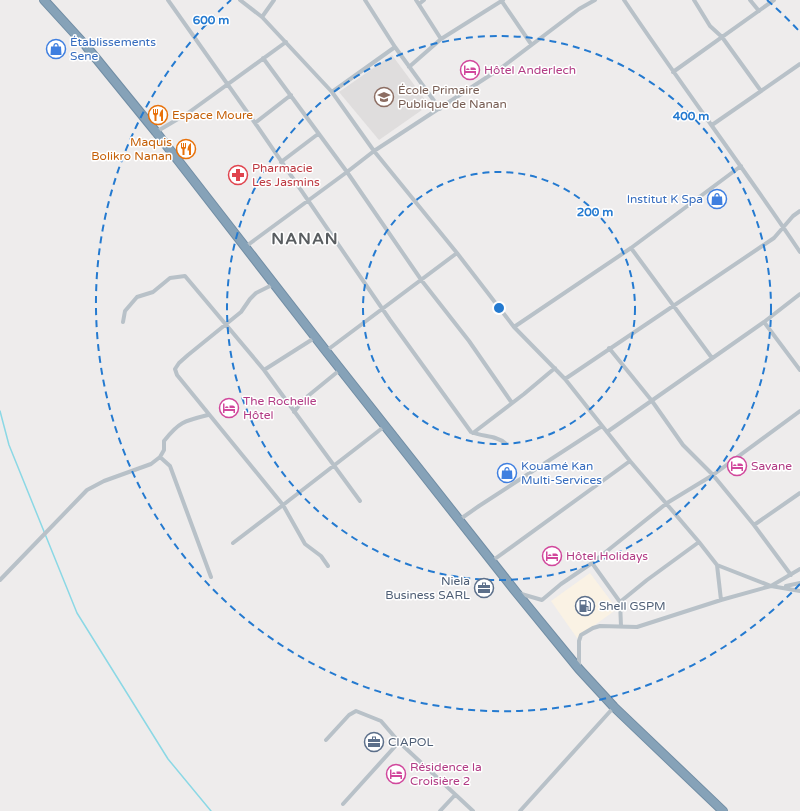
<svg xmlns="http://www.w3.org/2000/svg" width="800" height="811" font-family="'Varela Round',sans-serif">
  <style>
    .commercial { fill: #faf2e4 }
    .education { fill: #dfdddd }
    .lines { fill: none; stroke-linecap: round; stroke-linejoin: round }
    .stream { stroke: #8bd8e5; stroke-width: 1.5 }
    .highway-casing { stroke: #718da4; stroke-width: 10 }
    .street { stroke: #b8c1c8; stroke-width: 4 }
    .highway { stroke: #86a2b8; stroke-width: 8 }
    .ring { fill: none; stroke: #247ad0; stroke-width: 2; stroke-dasharray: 7 5 }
    .labels { text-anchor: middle; stroke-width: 3; stroke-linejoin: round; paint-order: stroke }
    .shop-label { font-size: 12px; fill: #366cbe; stroke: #fff; text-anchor: start }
    .hotel-label { font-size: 12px; fill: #b23c85; stroke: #fff; text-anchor: start }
    .education-label { font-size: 12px; fill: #785e54; stroke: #fff; text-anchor: start }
    .food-label { font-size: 12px; fill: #c56008; stroke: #fff; text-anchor: start }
    .health-label { font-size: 12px; fill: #be3a42; stroke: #fff; text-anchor: start }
    .service-label { font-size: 12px; fill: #4e5e75; stroke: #fff; text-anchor: start }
    .district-label { font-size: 16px; font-weight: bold; letter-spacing: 1px; fill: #595d60; stroke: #fff }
    .centre { fill: #247ad0; stroke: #fff; stroke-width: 2 }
    .ring-label { font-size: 12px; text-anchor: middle; font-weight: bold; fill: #247ad0; stroke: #fff; stroke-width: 3; stroke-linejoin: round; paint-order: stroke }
  </style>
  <rect width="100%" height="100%" fill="#eeecec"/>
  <path class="commercial" d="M590,573L617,609L577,638L551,601Z"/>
  <path class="education" d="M392,55L429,105L379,140L339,92Z"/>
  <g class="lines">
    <path class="stream" d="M0,411L9,445L77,613L168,759L211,811"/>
    <g class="highway-casing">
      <path id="highway" d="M44,0L86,46L156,132L326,351L516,592L579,669L614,707L723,811"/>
    </g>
    <path class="street" d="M168,0L255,123L390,320L471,432C483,437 496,435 505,443
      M240,0L262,17L332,92L374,151L457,253L514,327L565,379L630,461L699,542L717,565L721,600
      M365,0L395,47L440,109
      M416,0L441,39
      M501,0L531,44
      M624,0C681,85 743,167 800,252
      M694,0L710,26L722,37L761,91
      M750,0L759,11
      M419,4L424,0
      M262,17L274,0
      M409,67L441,39L503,0
      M673,72L774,0
      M332,92L395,47
      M255,123L291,95
      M712,125L800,64
      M156,132L188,113L286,42
      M281,162L318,134
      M245,247L347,172L263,58
      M631,248L712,358
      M274,284L256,293L250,299L241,312L188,355L179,363L175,369L177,375L283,505L305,544L321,556L328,566
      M123,322L125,311L137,297L153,292L170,278L185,276L264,370L360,501
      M764,322L800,370
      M514,327L631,248L741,166
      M609,348L652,401L683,445L713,475L754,525L791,575
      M326,351L457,253
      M264,370L316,337
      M565,379L774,238L793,216L800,211
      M512,403L469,341L422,281L347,172L374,151L501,68L579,9L595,0
      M294,412L303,400L341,369
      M607,432L764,322L800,294
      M473,433L524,394L555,368
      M160,457L170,466L211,577
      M459,520L479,506L602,426
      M754,525L800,493
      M233,543L283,505L385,426
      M492,561L630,461
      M592,563L620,602
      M717,565L771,586L800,569
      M0,580L87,490L104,481L151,464L160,457L164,450V441C179,422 184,421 208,415
      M786,586L800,583
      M518,593L542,600L561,584L592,563L667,503L713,475L800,411
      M621,626L620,602L647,580L699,542
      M579,667V641L581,635L593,628L600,626L637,627L721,600L771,586L800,591
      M326,740L349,715L356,711L381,721L399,742L473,811
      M343,804L399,742
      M440,811L455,795
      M520,811L614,707"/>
    <use href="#highway" class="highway"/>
  </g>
  <g class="ring">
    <circle cx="499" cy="308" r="136"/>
    <circle cx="499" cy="308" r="272"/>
    <path d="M800 584A408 408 0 1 1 231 0M767 0A408 408 0 0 1 800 32"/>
  </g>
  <defs>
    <g id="shop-ring" transform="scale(1)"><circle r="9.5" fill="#fff" stroke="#3f7fe0" stroke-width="1.5"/><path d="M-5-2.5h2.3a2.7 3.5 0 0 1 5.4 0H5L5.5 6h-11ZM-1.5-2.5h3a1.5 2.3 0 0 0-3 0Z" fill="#3f7fe0"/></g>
    <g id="hotel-ring" transform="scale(1)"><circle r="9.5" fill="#fff" stroke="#d1479c" stroke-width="1.5"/><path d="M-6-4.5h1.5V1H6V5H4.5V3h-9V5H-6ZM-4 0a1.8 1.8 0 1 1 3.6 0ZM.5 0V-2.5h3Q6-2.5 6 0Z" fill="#d1479c"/></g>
    <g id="school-ring" transform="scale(1)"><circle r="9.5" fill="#fff" stroke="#8d6e63" stroke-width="1.5"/><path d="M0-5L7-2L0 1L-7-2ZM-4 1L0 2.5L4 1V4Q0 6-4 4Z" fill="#8d6e63"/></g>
    <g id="restaurant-ring" transform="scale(1)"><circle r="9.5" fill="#fff" stroke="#e8710a" stroke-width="1.5"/><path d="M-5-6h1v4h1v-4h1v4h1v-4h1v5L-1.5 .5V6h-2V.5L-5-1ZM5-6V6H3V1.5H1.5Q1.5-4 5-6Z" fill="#e8710a"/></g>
    <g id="pharmacy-ring" transform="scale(1)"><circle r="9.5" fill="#fff" stroke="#e0444e" stroke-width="1.5"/><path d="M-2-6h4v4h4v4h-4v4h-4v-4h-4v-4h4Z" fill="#e0444e"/></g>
    <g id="office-ring" transform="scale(1)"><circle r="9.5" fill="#fff" stroke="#5c6f8a" stroke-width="1.5"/><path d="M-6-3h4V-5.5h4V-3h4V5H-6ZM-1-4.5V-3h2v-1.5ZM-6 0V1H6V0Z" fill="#5c6f8a"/></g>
    <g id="fuel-ring" transform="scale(1)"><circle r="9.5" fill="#fff" stroke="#5c6f8a" stroke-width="1.5"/><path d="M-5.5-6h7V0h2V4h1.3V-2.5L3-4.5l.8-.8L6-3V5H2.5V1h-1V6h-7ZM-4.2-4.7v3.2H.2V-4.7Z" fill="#5c6f8a"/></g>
  </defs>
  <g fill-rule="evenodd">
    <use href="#shop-ring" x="56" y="49"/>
    <use href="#hotel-ring" x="470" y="70"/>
    <use href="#school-ring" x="384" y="97"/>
    <use href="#restaurant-ring" x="158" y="115"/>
    <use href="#restaurant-ring" x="186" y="149"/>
    <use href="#pharmacy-ring" x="238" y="175"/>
    <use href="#shop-ring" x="717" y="199"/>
    <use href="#hotel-ring" x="229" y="408"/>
    <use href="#hotel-ring" x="737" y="466"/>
    <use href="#shop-ring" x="507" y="473"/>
    <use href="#hotel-ring" x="552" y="556"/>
    <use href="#office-ring" x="484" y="588"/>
    <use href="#fuel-ring" x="585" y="606"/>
    <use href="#office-ring" x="374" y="742"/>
    <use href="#hotel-ring" x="396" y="774"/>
  </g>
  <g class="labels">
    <g class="shop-label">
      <text x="70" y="46">Établissements<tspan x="70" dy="14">Sene</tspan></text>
      <text x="703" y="203" text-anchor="end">Institut K Spa</text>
      <text x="521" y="470">Kouamé Kan<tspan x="521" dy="14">Multi-Services</tspan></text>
    </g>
    <g class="hotel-label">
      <text x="484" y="74">Hôtel Anderlech</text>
      <text x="243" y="405">The Rochelle<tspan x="243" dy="14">Hôtel</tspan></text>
      <text x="751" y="470">Savane</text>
      <text x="566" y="560">Hôtel Holidays</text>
      <text x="410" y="771">Résidence la<tspan x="410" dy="14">Croisière 2</tspan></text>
    </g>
    <g class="education-label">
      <text x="398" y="94">École Primaire<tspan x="398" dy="14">Publique de Nanan</tspan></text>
    </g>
    <g class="food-label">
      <text x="172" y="119">Espace Moure</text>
      <text x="172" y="146" text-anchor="end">Maquis<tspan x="172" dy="14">Bolikro Nanan</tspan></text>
    </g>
    <g class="health-label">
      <text x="252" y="172">Pharmacie<tspan x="252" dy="14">Les Jasmins</tspan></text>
    </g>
    <g class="service-label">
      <text x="470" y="585" text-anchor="end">Niela<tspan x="470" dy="14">Business SARL</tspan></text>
      <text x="599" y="610">Shell GSPM</text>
      <text x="388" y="746">CIAPOL</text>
    </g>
    <g class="district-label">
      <text x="305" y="244">NANAN</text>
    </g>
  </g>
  <circle cx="499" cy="308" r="6" class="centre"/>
  <g class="ring-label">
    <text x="211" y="24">600 m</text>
    <text x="691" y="120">400 m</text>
    <text x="595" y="216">200 m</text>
  </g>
</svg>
